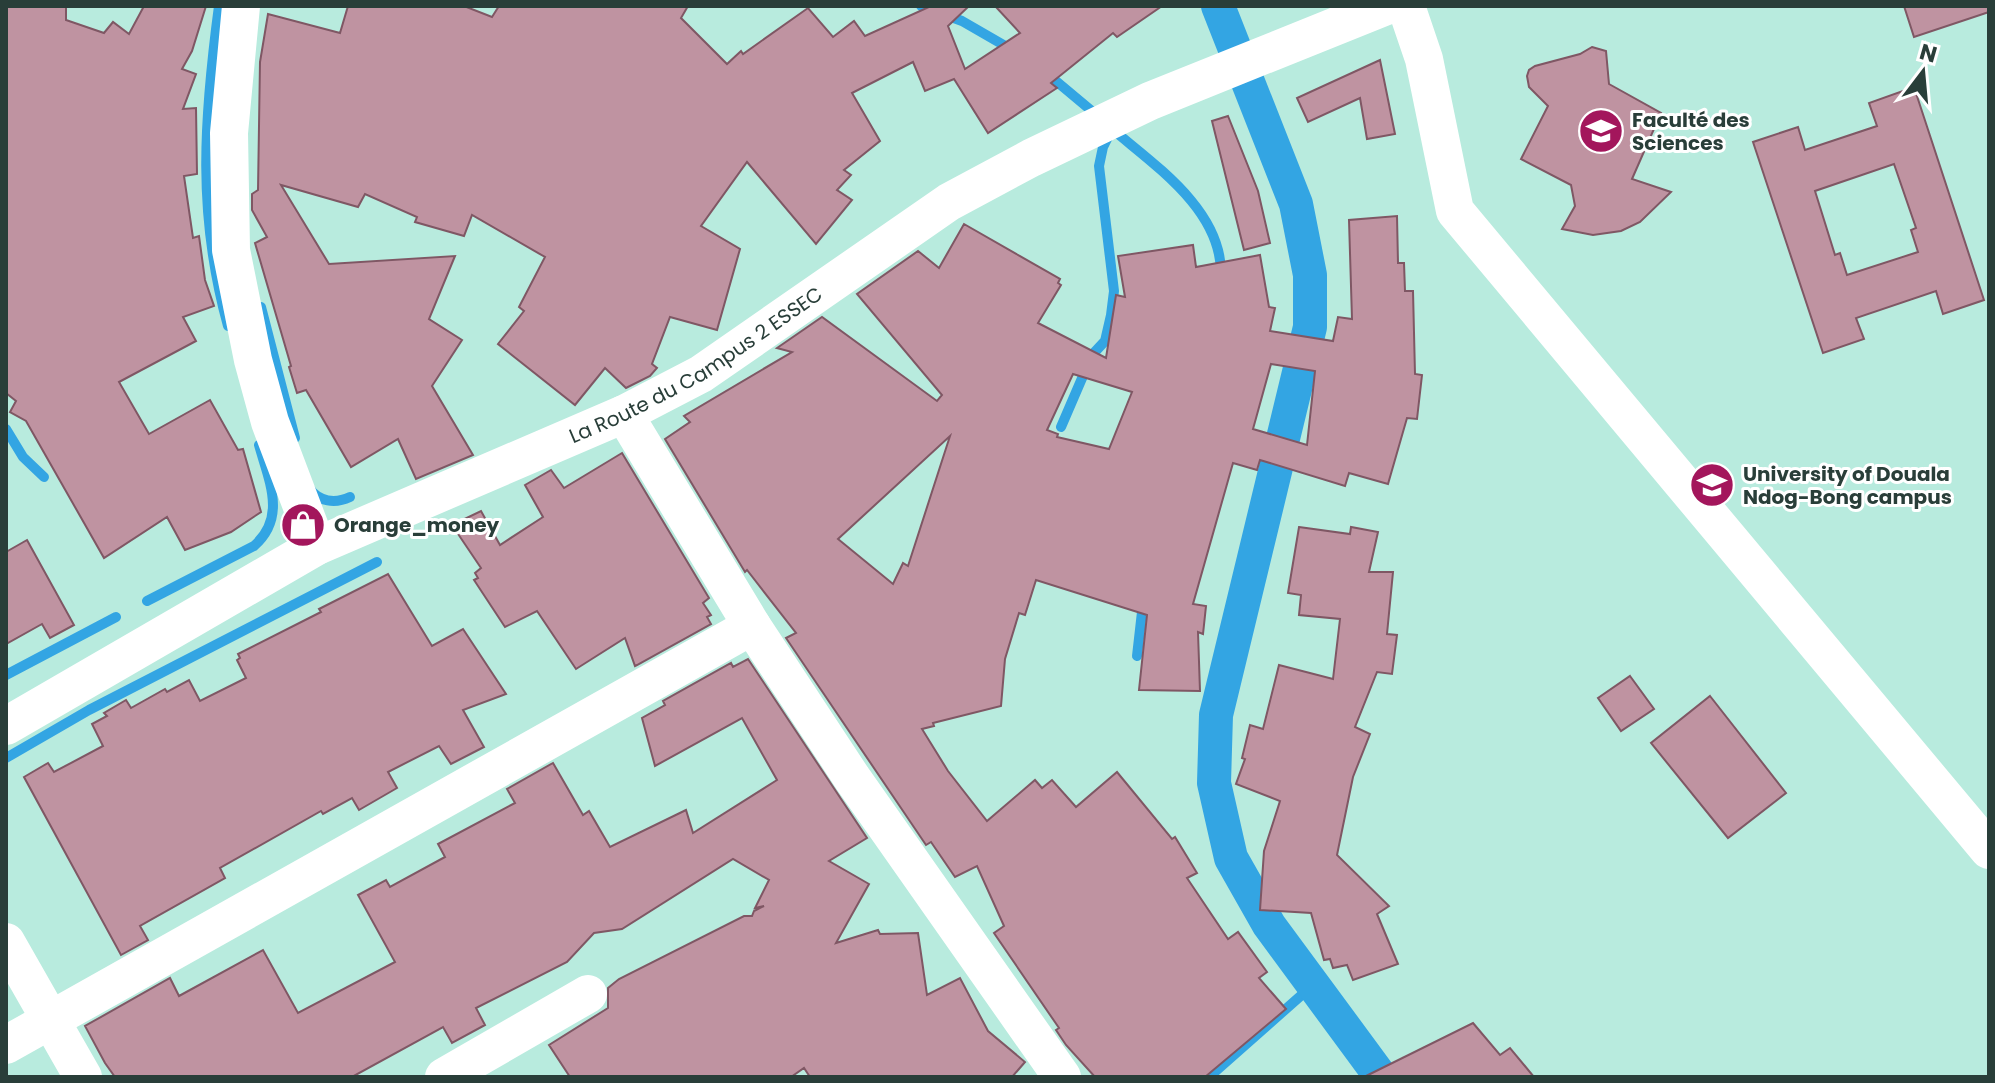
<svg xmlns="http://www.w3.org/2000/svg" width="1995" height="1083" viewBox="0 0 1995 1083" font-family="Poppins,sans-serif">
	<rect width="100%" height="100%" fill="#b8ebde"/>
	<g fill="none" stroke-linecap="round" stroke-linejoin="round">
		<g stroke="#33a5e3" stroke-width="10">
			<path d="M219,6C204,119 197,214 228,326"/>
			<polyline points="921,6 962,21 1014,51"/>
			<polyline points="1044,71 1099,117"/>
			<path d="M1111,128C1154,165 1221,209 1221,273"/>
			<polyline points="261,307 295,438"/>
			<polyline points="1061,427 1092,355 1105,341 1111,315 1114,291 1099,166 1103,147 1110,133"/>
			<polyline points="6,429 23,457 44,477"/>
			<path d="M309,488C319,502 335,504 350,497"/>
			<path d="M147,601L254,546C287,517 269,481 259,445"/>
			<polyline points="1137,656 1143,603"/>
			<polyline points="6,675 116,617"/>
			<polyline points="6,758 89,710 377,562"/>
			<polyline points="1209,1077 1313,985"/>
		</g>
		<polyline stroke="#33a5e3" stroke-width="34" points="1218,6 1296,204 1310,275 1310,327 1216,715 1214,783 1231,858 1269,925 1381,1077"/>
	</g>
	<g fill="#bf93a1" stroke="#7f5764" stroke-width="2" fill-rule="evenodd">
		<polygon points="6,6 66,6 66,20 104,33 113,22 129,34 144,6 206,6 192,51 182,69 196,74 183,109 196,108 197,174 184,176 193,238 199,236 205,280 214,306 183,317 196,341 119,382 149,434 210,400 238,450 243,449 261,512 231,532 185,550 167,517 104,558 26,421 10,412 16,401 6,393"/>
		<polygon points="348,6 464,6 492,17 499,6 688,6 681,18 727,64 741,51 743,54 808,8 833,37 854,21 865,36 931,6 969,6 948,26 965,69 1020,33 995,6 1162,6 1117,37 1113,33 1051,83 1057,88 988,133 954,79 925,91 913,62 852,93 880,141 844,170 851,175 837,190 852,200 816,244 747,162 701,226 740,249 717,330 670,317 652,364 657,368 650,376 626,388 605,368 575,405 498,344 524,311 519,307 545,257 472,215 464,236 415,222 417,217 365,194 358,207 281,185 329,264 455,256 429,319 462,340 432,386 473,455 416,479 398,439 351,467 306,390 297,393 289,367 291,366 255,243 267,237 252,210 252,194 258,190 260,62 268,14 340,33"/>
		<polygon points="1904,6 1989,6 1989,12 1914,37"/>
		<polygon points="1592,47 1606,51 1609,84 1661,113 1632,179 1671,192 1640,222 1621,231 1593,235 1562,229 1575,206 1571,185 1521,159 1548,106 1529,87 1527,76 1529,70 1535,66 1580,54"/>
		<polygon points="1380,60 1395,134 1367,139 1360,98 1308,122 1297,98"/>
		<path d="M1914,87L1984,300L1943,314L1936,291L1856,318L1864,339L1823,353L1753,142L1798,127L1805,150L1877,126L1869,103ZM1894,164L1916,228L1911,230L1918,252L1847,275L1840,253L1835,255L1815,191Z"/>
		<polygon points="1228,116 1258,191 1270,243 1244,250 1212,121"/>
		<path d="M1397,216L1398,263H1404L1405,291H1413L1415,374L1422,375L1417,419L1407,418L1388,484L1349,473L1345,486L1260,460L1257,470L1233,463L1193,604L1206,606L1203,634L1198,632L1200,691L1139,690L1147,615L1036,580L1025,615L1019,613L1005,659L1001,706L933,723L934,726L922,729L948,771L987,821L1035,780L1042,788L1052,780L1076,807L1117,772L1172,839L1175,837L1197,873L1187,878L1228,939L1238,932L1267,972L1259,978L1286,1009L1205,1077H1095L1066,1045L1056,1030L1059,1028L994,933L1004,926L977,866L955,877L931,842L926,845L786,638L796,633L747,570L745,572L665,439L690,422L684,416L792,352L777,348L822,317L937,401L942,395L857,294L918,251L939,268L964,224L1060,279L1058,283L1061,285L1038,323L1106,358L1116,295L1125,297L1118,256L1193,245L1196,267L1260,255L1269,307L1275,308L1270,331L1333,341L1338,317L1352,319L1349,220ZM1271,364L1315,371L1307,445L1253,429ZM1073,374L1132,392L1109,449L1057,437L1058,434L1047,430ZM950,436L908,566L903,563L893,584L838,539Z"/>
		<polygon points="622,453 709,598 703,603 711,615 707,617 711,624 637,665 635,666 625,638 576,669 537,611 505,627 474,580 478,578 475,573 481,568 452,525 481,511 500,545 543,517 525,485 551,470 564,488"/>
		<polygon points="1299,527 1350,534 1351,527 1378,532 1369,572 1393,572 1387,634 1397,635 1392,674 1377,672 1355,727 1370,734 1353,777 1337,855 1389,906 1377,914 1398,964 1353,980 1347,965 1333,968 1330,959 1324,960 1311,913 1260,910 1264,851 1280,801 1236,784 1245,759 1242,758 1250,725 1263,729 1279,665 1333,679 1340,619 1299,615 1301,595 1288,593"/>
		<polygon points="27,540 74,625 50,638 42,624 6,644 6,552"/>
		<polygon points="388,574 432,646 463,629 506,694 463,710 484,747 451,764 439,746 388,772 397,788 359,810 352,798 323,814 321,811 220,868 225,878 140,926 148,940 121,955 24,777 48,763 54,772 103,746 92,724 107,716 104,713 126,700 131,708 165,689 167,692 189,680 200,701 246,678 237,660 240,658 238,654 321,612 319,609"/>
		<polygon points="748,659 867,838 829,861 869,884 836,943 878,930 880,934 918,933 927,995 960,978 988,1031 1025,1062 1012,1077 810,1077 804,1068 791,1077 570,1077 549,1045 608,1008 608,988 619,979 744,916 752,916 754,911 764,906 755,908 769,880 733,859 622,929 594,933 567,962 476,1008 485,1025 452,1043 443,1027 352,1077 115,1077 105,1063 85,1026 170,978 179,996 263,950 298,1013 395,962 358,895 386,880 390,887 445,857 438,844 515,803 507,789 553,763 583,815 589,811 610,847 686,810 693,833 777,780 742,718 655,766 642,718 665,705 663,701 731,663 733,667"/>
		<polygon points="1630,676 1654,709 1621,731 1598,698"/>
		<polygon points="1710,696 1786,793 1728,838 1651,743"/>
		<polygon points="1473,1023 1500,1055 1510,1048 1534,1077 1364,1077"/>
	</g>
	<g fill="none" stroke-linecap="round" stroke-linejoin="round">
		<g stroke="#fff" stroke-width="38">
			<polyline points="241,6 229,133 231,250 253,360 270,422 317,546"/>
			<polyline points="1406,6 1424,59 1455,211 1989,850"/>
			<polyline points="624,414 752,626 852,778 1062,1077"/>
			<path id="s1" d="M6,726L317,546L624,414L701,374L949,202L1031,158L1150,101L1386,6"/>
			<polyline points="6,942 83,1077"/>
			<polyline points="6,1045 752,626"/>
			<polyline points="444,1077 588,994"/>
		</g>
	</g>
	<defs>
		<g id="school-disc" transform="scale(2.3)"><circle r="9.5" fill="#a3165c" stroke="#fff"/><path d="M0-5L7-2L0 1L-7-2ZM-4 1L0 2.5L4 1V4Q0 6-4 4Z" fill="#fff"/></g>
		<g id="university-disc" transform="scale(2.3)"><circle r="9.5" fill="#a3165c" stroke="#fff"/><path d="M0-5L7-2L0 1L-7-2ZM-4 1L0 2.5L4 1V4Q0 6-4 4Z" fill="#fff"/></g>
		<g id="shop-disc" transform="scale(2.3)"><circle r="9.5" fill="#a3165c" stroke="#fff"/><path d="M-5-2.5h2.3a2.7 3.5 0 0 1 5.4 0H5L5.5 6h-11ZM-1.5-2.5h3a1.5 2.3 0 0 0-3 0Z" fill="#fff"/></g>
	</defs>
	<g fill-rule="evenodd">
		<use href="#school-disc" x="1601" y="131"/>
		<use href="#university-disc" x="1712" y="485"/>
		<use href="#shop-disc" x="303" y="525"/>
	</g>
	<g text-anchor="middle" stroke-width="6" stroke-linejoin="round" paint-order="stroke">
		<g font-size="20" font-weight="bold" fill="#293e39" stroke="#fff" text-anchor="start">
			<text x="1632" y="127">Faculté des<tspan x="1632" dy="23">Sciences</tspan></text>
			<text x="1743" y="481">University of Douala<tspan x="1743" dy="23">Ndog-Bong campus</tspan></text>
			<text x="334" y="532">Orange_money</text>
		</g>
		<g font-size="20" fill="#293e39" stroke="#fff">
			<text dy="7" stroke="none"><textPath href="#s1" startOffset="780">La Route du Campus 2 ESSEC</textPath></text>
		</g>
	</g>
	<rect width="1995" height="1083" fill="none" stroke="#293e39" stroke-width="16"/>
	<g transform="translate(1923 72) rotate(16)" stroke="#ffffff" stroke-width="6" paint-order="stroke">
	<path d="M0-6L14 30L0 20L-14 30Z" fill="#293e39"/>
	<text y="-12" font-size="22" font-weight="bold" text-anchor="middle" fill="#293e39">N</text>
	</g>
</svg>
